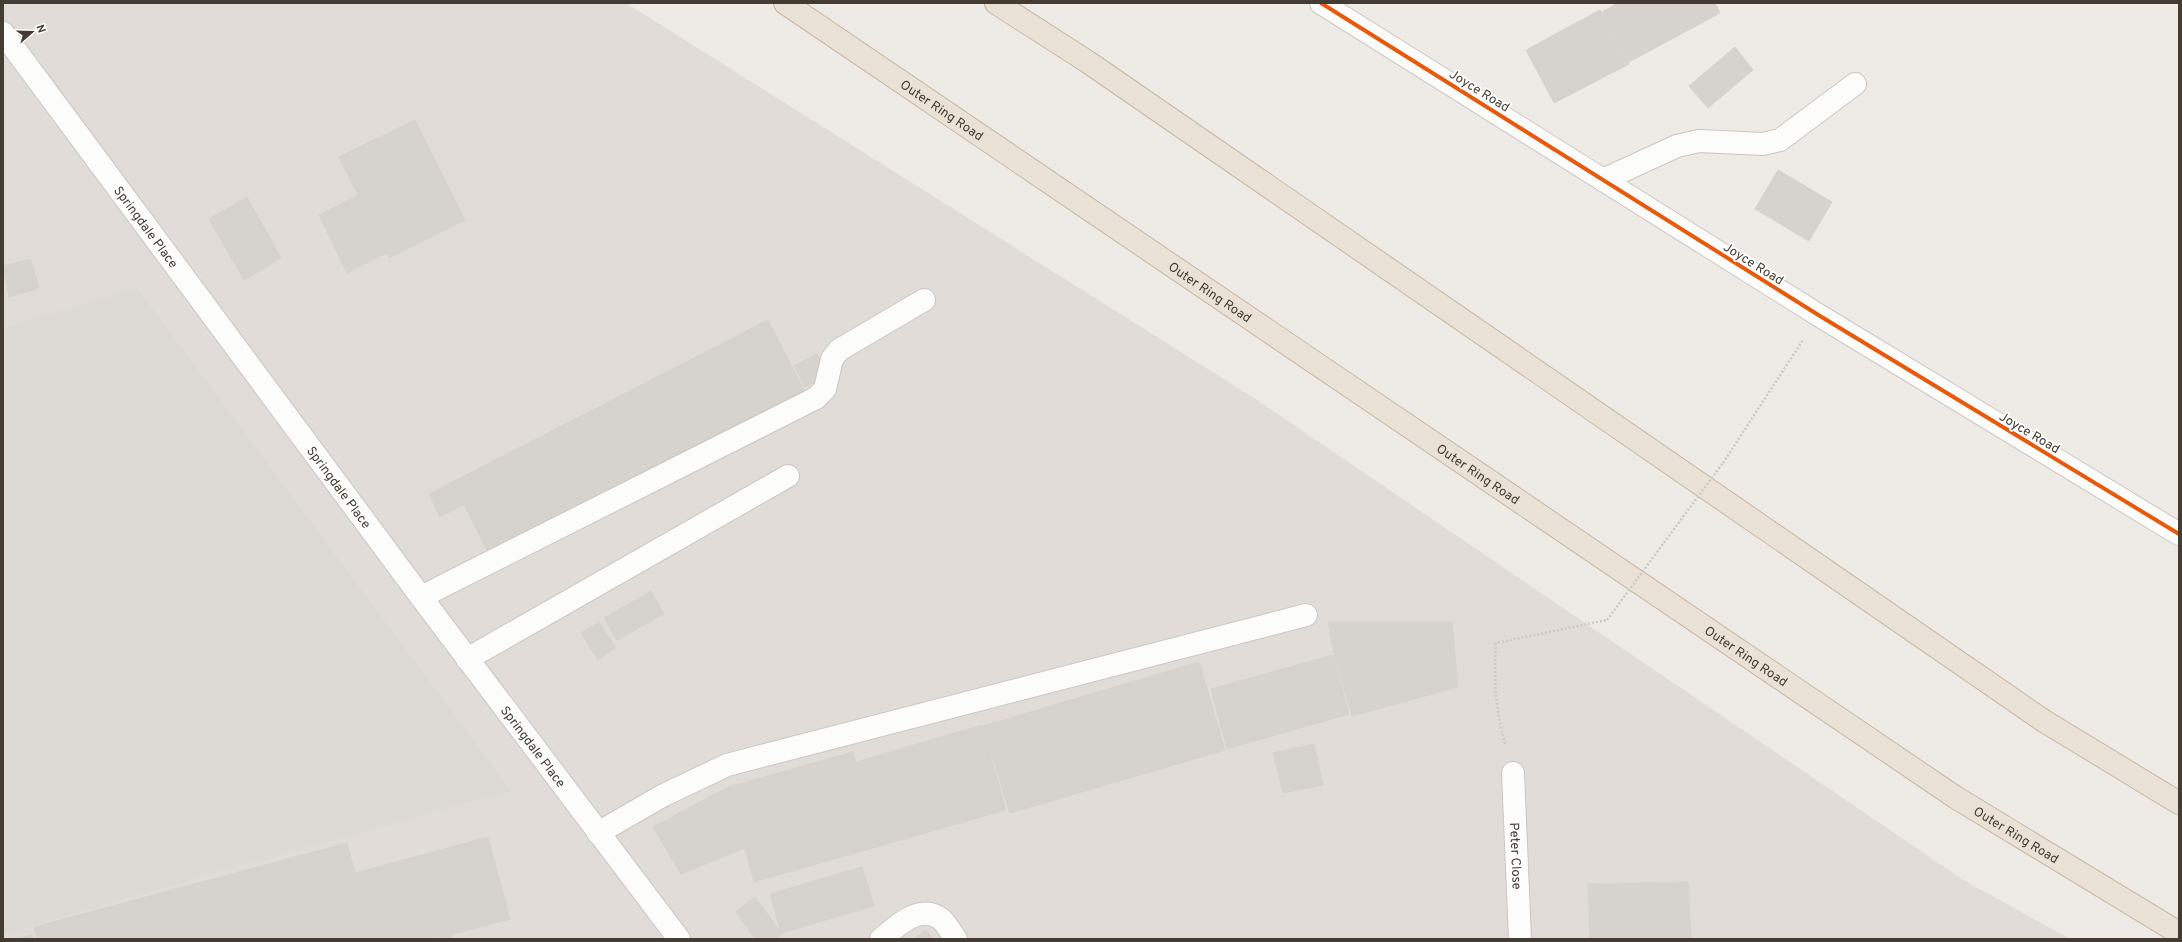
<svg xmlns="http://www.w3.org/2000/svg" width="2182" height="942" viewBox="0 0 2182 942" font-family="Overpass,sans-serif">
	<rect width="100%" height="100%" fill="#eeebe6"/>
	<polygon fill="#e1dcd7" points="3,3 626,3 1254,398 1965,881 2070,939 3,939"/>
	<polygon fill="#dddad6" points="137,288 511,791 203,876 3,935 3,328"/>
	<g fill="#d6d2cd" stroke="#d6d2cc">
		<polygon points="1618,3 1715,3 1720,13 1629,62 1602,12"/>
		<polygon points="1600,10 1629,64 1554,103 1526,50"/>
		<polygon points="1735,47 1753,70 1708,108 1689,86"/>
		<polygon points="415,120 465,220 389,258 387,253 347,273 319,215 358,195 339,157"/>
		<polygon points="1778,170 1832,202 1809,241 1755,209"/>
		<polygon points="247,197 281,258 244,280 209,219"/>
		<polygon points="30,259 39,288 9,297 3,266"/>
		<polygon points="768,320 806,394 490,556 464,505 440,517 429,494"/>
		<polygon points="817,354 828,375 805,387 794,366"/>
		<polygon points="651,591 664,614 617,640 604,618"/>
		<polygon points="599,622 616,648 598,660 581,633"/>
		<polygon points="1328,622 1452,622 1458,687 1352,716 1334,654"/>
		<polygon points="1333,655 1349,714 1227,749 1211,689"/>
		<polygon points="1199,662 1225,750 1010,813 983,726"/>
		<polygon points="982,725 1006,810 754,882 728,787 853,752 856,762"/>
		<polygon points="1314,744 1323,785 1283,793 1273,753"/>
		<polygon points="728,787 745,848 681,874 653,827"/>
		<polygon points="488,837 510,919 434,939 37,939 34,927 347,843 355,873"/>
		<polygon points="862,867 874,906 781,933 770,894"/>
		<polygon points="1688,882 1691,939 1590,939 1588,884"/>
		<polygon points="755,897 782,934 775,939 755,939 736,912"/>
		<polygon points="926,930 933,939 914,939"/>
		<polygon points="32,935 33,939 17,939"/>
		<polygon points="452,935 452,939 437,939"/>
	</g>
	<g fill="none" stroke-linecap="round" stroke-linejoin="round">
		<g stroke="#cac7c2" stroke-width="24">
			<g id="minor">
				<polyline points="1321,3 1820,316 2179,534"/>
				<path id="s1" d="M3,33L421,597L679,939"/>
				<polyline points="1603,180 1677,146 1699,141 1763,144 1780,140 1855,84"/>
				<polyline points="421,597 816,398 825,389 832,359 839,350 924,300"/>
				<polyline points="467,659 788,476"/>
				<path id="s2" d="M1513,773L1520,939"/>
				<polyline points="598,833 662,796 727,765 1306,615"/>
				<path d="M881,939C897,926 920,903 941,919C947,924 951,933 956,939"/>
			</g>
		</g>
		<g stroke="#c7b7a0" stroke-width="24">
			<g id="highway">
				<path id="s3" d="M785,3L1955,797L2179,933"/>
				<polyline points="996,3 1088,62 2044,721 2179,803"/>
			</g>
		</g>
		<g stroke="#cccac5" stroke-width="2.5" stroke-dasharray="2 2" stroke-linecap="butt">
			<polyline points="1723,463 1803,340"/>
			<path d="M1505,744C1495,708 1494,680 1496,643L1607,620"/>
		</g>
		<use href="#minor" stroke="#fcfcfb" stroke-width="22"/>
		<use href="#highway" stroke="#ebe2d7" stroke-width="22"/>
		<polyline stroke="#cccac5" stroke-width="2.5" stroke-dasharray="2 2" stroke-linecap="butt" points="1607,620 1722,464"/>
		<g stroke="#fff" stroke-width="6">
			<polyline id="cycleway" points="1321,3 1820,316 2179,534"/>
		</g>
		<use href="#cycleway" stroke="#e8590c" stroke-width="4"/>
	</g>
	<g text-anchor="middle" stroke-width="3.5" stroke-linejoin="round" paint-order="stroke">
		<g font-size="13" fill="#433c33" stroke="#fff">
			<text transform="translate(1480 90) rotate(32)" y="5">Joyce Road</text>
			<text dy="5" stroke="none"><textPath href="#s3" startOffset="190">Outer Ring Road</textPath></text>
			<text dy="5" stroke="none"><textPath href="#s1" startOffset="241">Springdale Place</textPath></text>
			<text transform="translate(1754 263) rotate(32)" y="5">Joyce Road</text>
			<text dy="5" stroke="none"><textPath href="#s3" startOffset="514">Outer Ring Road</textPath></text>
			<text transform="translate(2030 432) rotate(31)" y="5">Joyce Road</text>
			<text dy="5" stroke="none"><textPath href="#s3" startOffset="838">Outer Ring Road</textPath></text>
			<text dy="5" stroke="none"><textPath href="#s1" startOffset="565">Springdale Place</textPath></text>
			<text dy="5" stroke="none"><textPath href="#s3" startOffset="1162">Outer Ring Road</textPath></text>
			<text dy="5" stroke="none"><textPath href="#s1" startOffset="889">Springdale Place</textPath></text>
			<text dy="5" stroke="none"><textPath href="#s3" startOffset="1486">Outer Ring Road</textPath></text>
			<text dy="5" stroke="none"><textPath href="#s2" startOffset="83">Peter Close</textPath></text>
		</g>
	</g>
	<rect width="2182" height="942" fill="none" stroke="#433c33" stroke-width="8"/>
	<g transform="translate(32 32) rotate(70)" stroke="#ffffff" stroke-width="3" paint-order="stroke">
	<path d="M0-3L7 15L0 10L-7 15Z" fill="#433c33"/>
	<text y="-6" font-size="11" font-weight="bold" text-anchor="middle" fill="#433c33">N</text>
	</g>
</svg>
